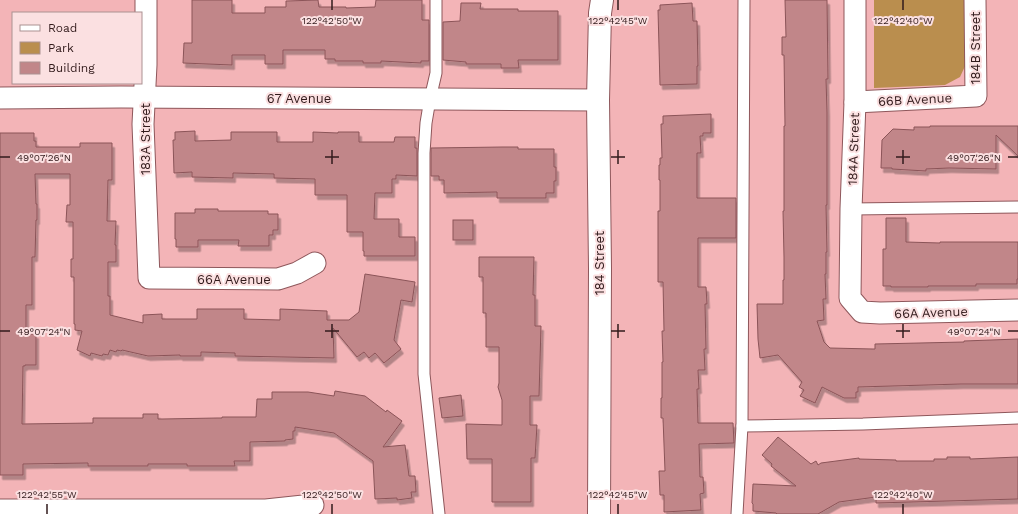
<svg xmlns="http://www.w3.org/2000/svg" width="1018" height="514" viewBox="0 0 1018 514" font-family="'Work Sans',sans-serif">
	<defs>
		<filter id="shadow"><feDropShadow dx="2.5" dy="4.5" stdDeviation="0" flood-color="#0004"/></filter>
	</defs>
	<rect width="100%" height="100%" fill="#f3b4b7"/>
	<polygon fill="#ba8e4e" points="874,0 964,0 966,64 960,77 945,85 874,88"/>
	<g fill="#c18689" stroke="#8b5458" filter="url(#shadow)">
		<polygon points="192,0 232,0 232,13 265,13 265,7 286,7 286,1 318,0 319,7 346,7 346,8 375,7 376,0 422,0 422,20 429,20 429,61 421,61 421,63 381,61 381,63 363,63 363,61 335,61 335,59 325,59 325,50 283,50 283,64 265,64 265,55 232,55 232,65 183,63 184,43 192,43"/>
		<polygon points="785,0 827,0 828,79 826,79 827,112 827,205 826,205 827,252 826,252 826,274 825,274 826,299 823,299 824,320 817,321 824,342 830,348 873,349 875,349 875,344 964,342 964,341 1018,339 1018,384 961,384 858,387 858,392 856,392 856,398 844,398 822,387 815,403 800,396 804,390 799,387 802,382 778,355 760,358 758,339 757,304 783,304 783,280 784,280 784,257 783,211 784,211 784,126 785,126 784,55 782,55 782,37 786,37"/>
		<polygon points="461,3 481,3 480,9 518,9 518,11 558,11 558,60 518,60 519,68 501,68 501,64 466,64 466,62 443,60 443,22 460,21"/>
		<polygon points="692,3 693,21 697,21 698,66 697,66 697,84 660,85 658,10 660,10 660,5"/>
		<polygon points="711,114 711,133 703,133 703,136 700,136 701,153 697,153 697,198 736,198 736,238 698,238 698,287 706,287 707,304 705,304 706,349 704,349 705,370 698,370 699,389 697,389 698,423 733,423 734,443 699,444 700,477 703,477 704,493 700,494 701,510 664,512 664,495 660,495 659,471 665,471 663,418 661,418 661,398 662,398 662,362 663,362 662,331 664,331 663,282 658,282 658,211 660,211 660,180 659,180 659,165 660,165 660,158 662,158 661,124 663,124 663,116"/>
		<polygon points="930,126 1018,126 1018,156 996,135 996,169 949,168 926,169 926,171 892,169 892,168 881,168 882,140 893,129 914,130 914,127 930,127"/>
		<polygon points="195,131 195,141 231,140 231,132 277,132 277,142 313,142 313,132 338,133 338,132 359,132 359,142 394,142 395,137 415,137 415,148 417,148 417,176 396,175 396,179 392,179 392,193 375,193 374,219 399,219 399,237 415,237 415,256 364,256 364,251 363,251 363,232 347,232 347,195 315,195 315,179 274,178 274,174 233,173 233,178 192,177 192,172 174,173 173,140 175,140 175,132"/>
		<polygon points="0,133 34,133 34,141 36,141 36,147 80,147 80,143 112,143 112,180 108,180 107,221 116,221 115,245 116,245 116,262 108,262 108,296 110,296 110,315 143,323 143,315 162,314 162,319 197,319 197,309 244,309 244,319 280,320 280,309 327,311 327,320 349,320 359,312 365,274 415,282 412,302 401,300 394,340 401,349 384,363 375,353 369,358 364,352 357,357 333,328 334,358 235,356 235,353 201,352 201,356 180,356 180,355 148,356 122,350 121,351 117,350 116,352 110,350 108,355 103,354 102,356 91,353 90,356 77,350 82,331 75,330 75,324 74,324 74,277 71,277 71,259 73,259 73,222 66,222 67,205 70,205 70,174 35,174 36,204 37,204 37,220 36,220 35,257 32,257 32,305 26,305 26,334 36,334 36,365 25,365 25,366 23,366 22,424 93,423 93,418 143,418 143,414 158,414 158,419 162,419 217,418 222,418 222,417 256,417 257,399 272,399 272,392 308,392 334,396 335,391 365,396 386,412 387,410 402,421 383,447 405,445 409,476 415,476 416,492 411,492 412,498 397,500 397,498 375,499 373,461 334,433 295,427 295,431 293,431 293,439 285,440 285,441 250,442 250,461 234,461 235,466 187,466 187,464 148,464 148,466 88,466 88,463 23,464 23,475 0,475"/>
		<polygon points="502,147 518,147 518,149 554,149 554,167 556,167 556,181 554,181 554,193 546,193 546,198 497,198 497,192 444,193 444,180 439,180 439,176 431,176 431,148"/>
		<polygon points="195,209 218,209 218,211 268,211 268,214 278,214 278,230 273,230 273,235 269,235 269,246 238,246 239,240 198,240 198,247 176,247 176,239 175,239 175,213 195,213"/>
		<polygon points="886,218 906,218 906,242 940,243 940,242 1018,242 1018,279 1017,279 1017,284 976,284 976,286 928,286 928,287 891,287 891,286 883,286 883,249 886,249"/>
		<rect x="453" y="220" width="20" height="20"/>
		<polygon points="479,257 534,257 533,295 535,295 535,326 541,326 539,396 530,396 530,425 537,425 535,458 531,458 531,502 492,502 492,459 467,459 466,424 502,425 502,400 498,387 499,383 499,347 486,347 486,313 483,313 483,277 479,277"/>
		<polygon points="461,395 463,416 442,418 439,398"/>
		<polygon points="778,437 811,464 816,461 818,465 821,463 859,458 859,459 896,460 896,461 934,461 934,459 947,459 947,457 970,457 970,459 1018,457 1018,499 876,503 876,497 839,502 818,514 777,514 776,513 753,511 753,504 752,503 753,484 796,486 771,466 772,464 762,455"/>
	</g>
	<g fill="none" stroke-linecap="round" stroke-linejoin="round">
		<g stroke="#8e575b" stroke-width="13">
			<g id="lane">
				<polyline points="436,0 436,73 430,99 426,123 424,153 424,374 439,514"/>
				<polyline points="851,209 1018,207"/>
				<polyline points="742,426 863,424 1018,418"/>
				<polyline points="737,514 742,426 744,0"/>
			</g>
		</g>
		<g stroke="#8e575b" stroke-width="23">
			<g id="street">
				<polyline points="146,0 146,65 143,124 149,278 278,279 297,273 315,263"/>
				<polyline points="855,0 855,102 851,209 850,298 862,312 880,313 1018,310"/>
				<polyline points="0,98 121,97 598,100"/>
				<polyline points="855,102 976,96 975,0"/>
				<polyline points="0,510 266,510 313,505"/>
			</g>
		</g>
		<g stroke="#8e575b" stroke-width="24">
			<polyline id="secondary" points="599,514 600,268 598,100 600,13 602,0"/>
		</g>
		<use href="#lane" stroke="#fff" stroke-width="11"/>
		<use href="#street" stroke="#fff" stroke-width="21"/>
		<use href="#secondary" stroke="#fff" stroke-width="22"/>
	</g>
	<path fill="none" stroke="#321b1c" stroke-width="1.5" d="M332,0V10M618,0V10M903,0V10M332,150V164M618,150V164M903,150V164M0,157H10M325,157H339M611,157H625M896,157H910M1008,157H1018M332,324V338M618,324V338M903,324V338M0,331H10M325,331H339M611,331H625M896,331H910M1008,331H1018M47,504V514M332,504V514M618,504V514M903,504V514"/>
	<g text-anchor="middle" stroke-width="4" stroke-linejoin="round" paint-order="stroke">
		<g font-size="13" fill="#321b1c" stroke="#fbe0e1">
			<text transform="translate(975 48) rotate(-90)" y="5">184B Street</text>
			<text x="299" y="103">67 Avenue</text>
			<text transform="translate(915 99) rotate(-3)" y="5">66B Avenue</text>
			<text transform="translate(145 139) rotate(-90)" y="5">183A Street</text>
			<text transform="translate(853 149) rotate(-88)" y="5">184A Street</text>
			<text transform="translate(599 263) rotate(-90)" y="5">184 Street</text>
			<text x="234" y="284">66A Avenue</text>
			<text transform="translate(931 312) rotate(-2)" y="5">66A Avenue</text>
		</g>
	</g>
	<g font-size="10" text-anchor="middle" fill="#321b1c" stroke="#fbe0e1" stroke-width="4" stroke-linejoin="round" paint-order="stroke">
		<text x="332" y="24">122°42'50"W</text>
		<text x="618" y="24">122°42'45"W</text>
		<text x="903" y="24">122°42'40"W</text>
		<text x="44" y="161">49°07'26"N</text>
		<text x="974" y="161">49°07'26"N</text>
		<text x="44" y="335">49°07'24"N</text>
		<text x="974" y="335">49°07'24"N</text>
		<text x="47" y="498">122°42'55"W</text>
		<text x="332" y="498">122°42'50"W</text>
		<text x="618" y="498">122°42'45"W</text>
		<text x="903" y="498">122°42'40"W</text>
	</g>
	<rect x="12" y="12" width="130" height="72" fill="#fbe0e1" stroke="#ab9192"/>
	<rect x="20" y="25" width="20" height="6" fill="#ffffff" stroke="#ab9192"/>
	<text x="48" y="32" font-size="12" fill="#321b1c">Road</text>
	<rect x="20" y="42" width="20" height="12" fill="#ba8e4e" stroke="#ab9192"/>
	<text x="48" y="52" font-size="12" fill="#321b1c">Park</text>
	<rect x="20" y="62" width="20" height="12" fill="#c18689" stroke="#ab9192"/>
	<text x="48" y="72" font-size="12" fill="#321b1c">Building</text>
</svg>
